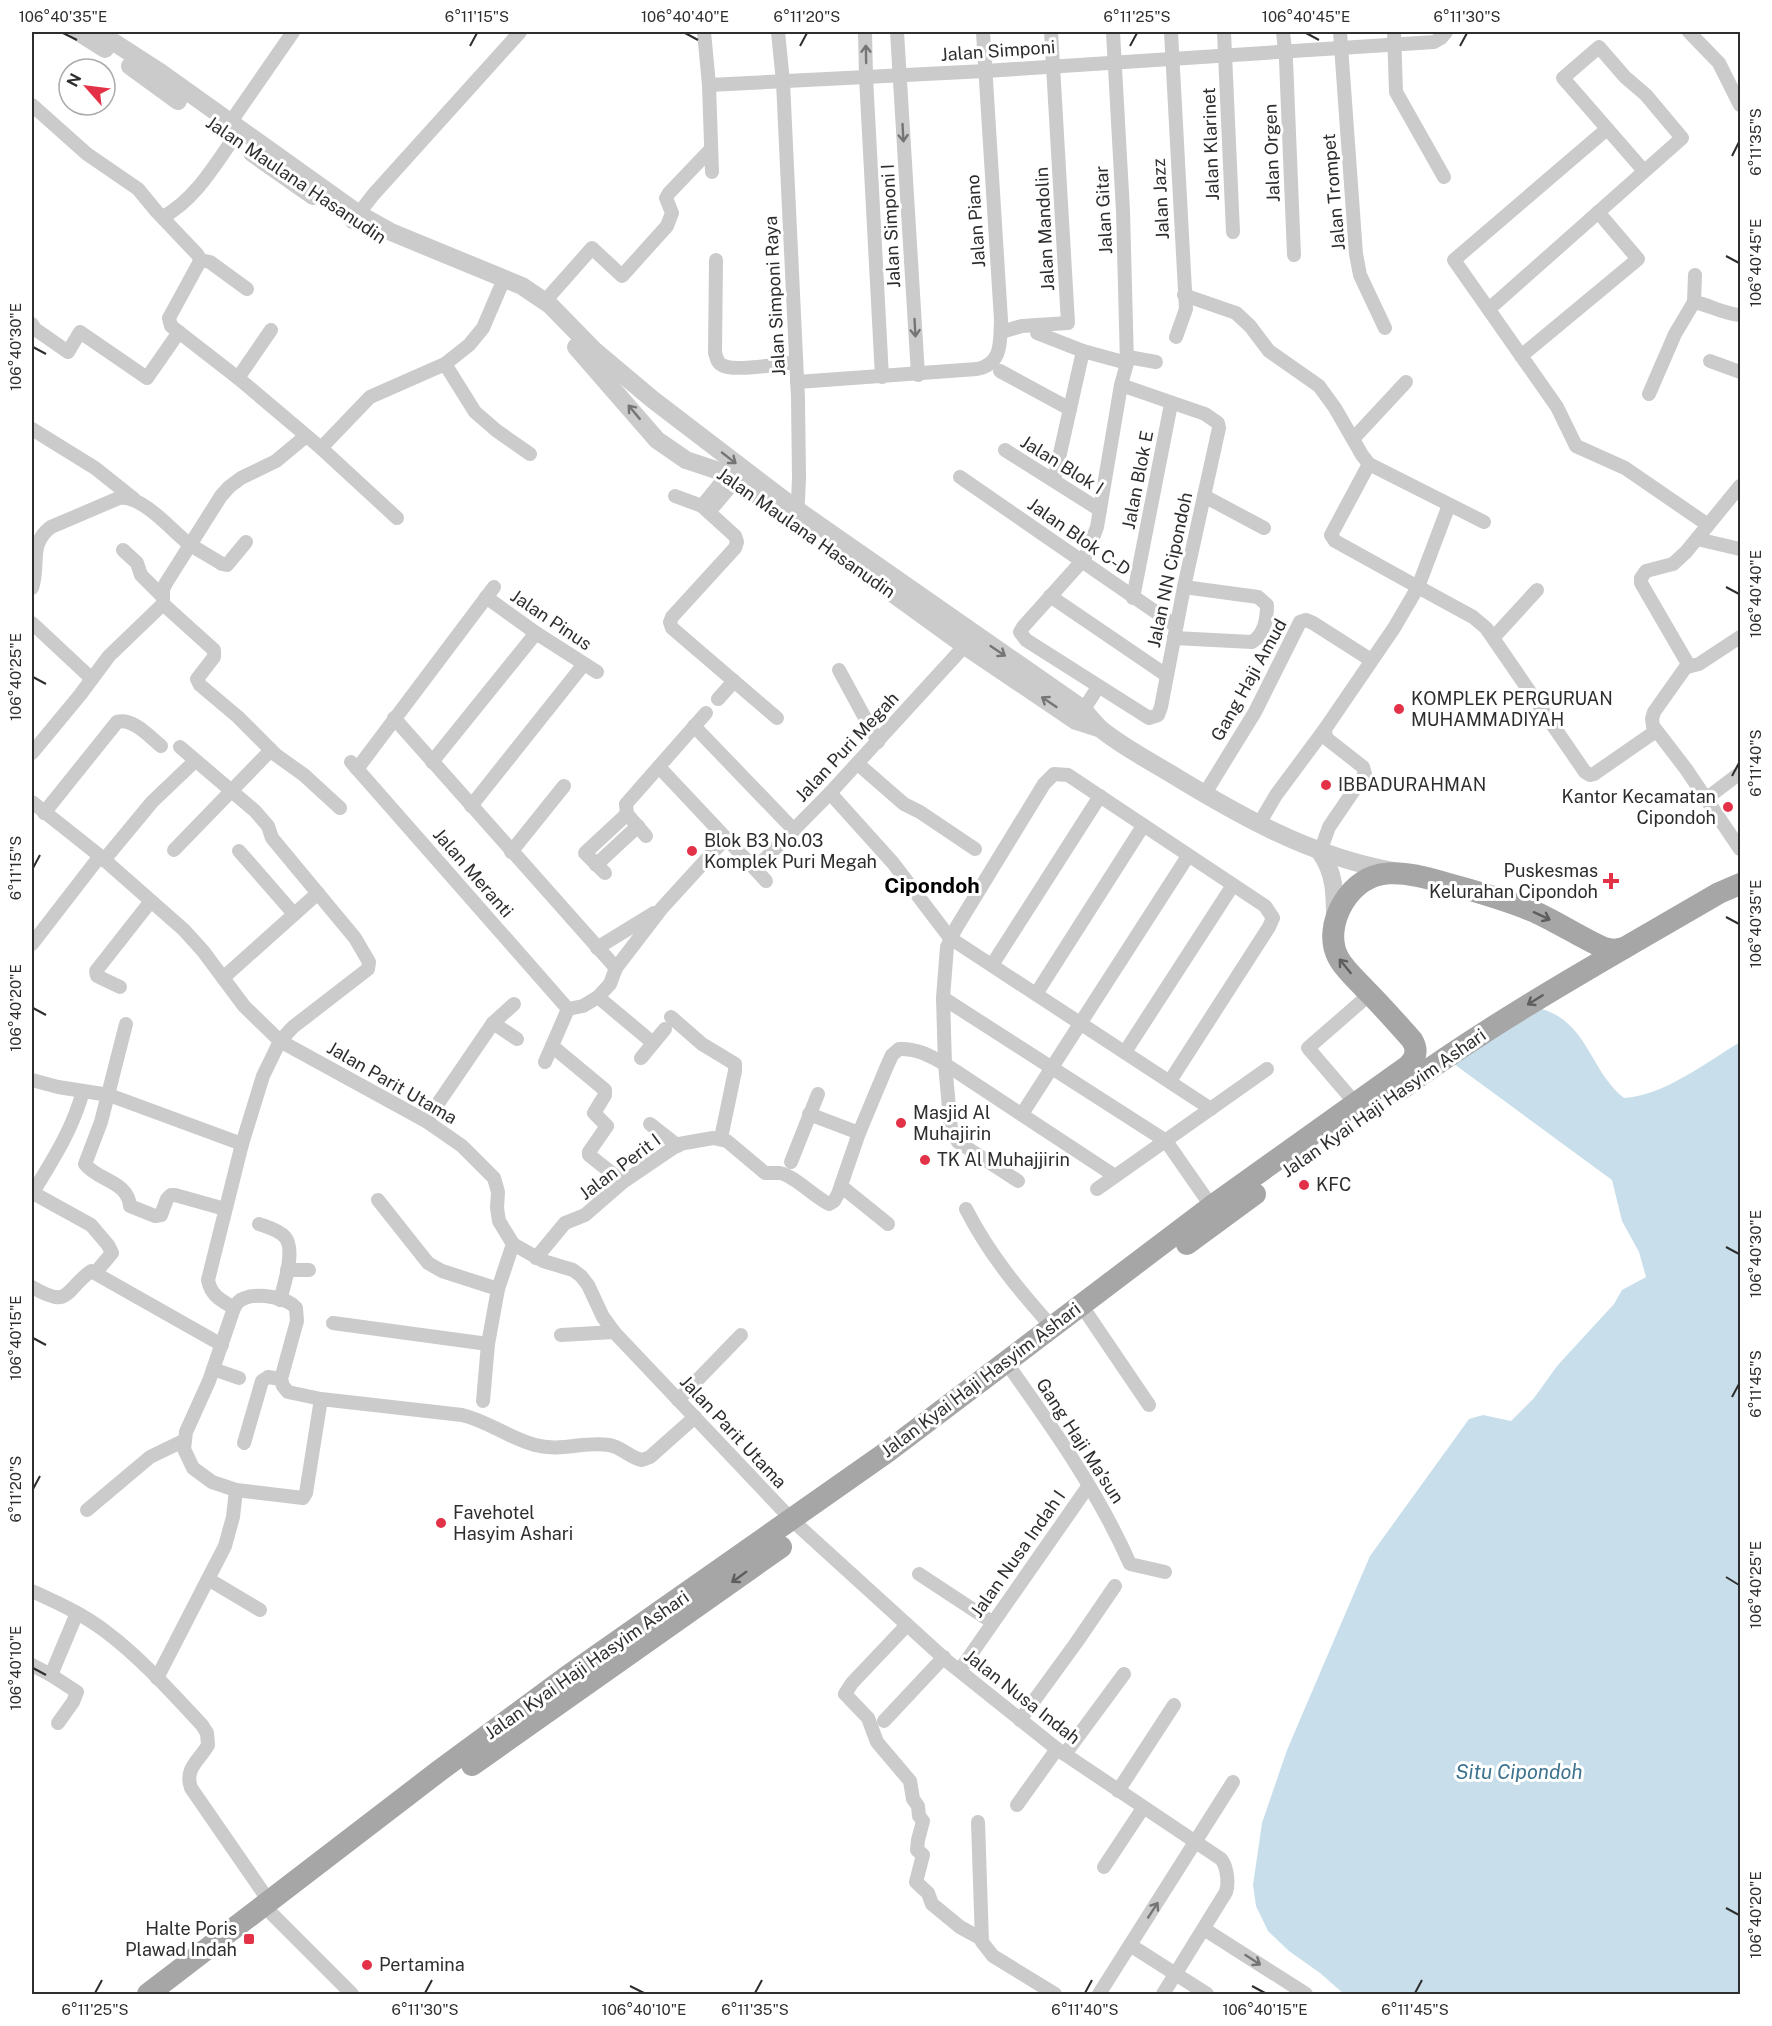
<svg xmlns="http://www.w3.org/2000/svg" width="1772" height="2026" viewBox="0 0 1772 2026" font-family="'Public Sans',sans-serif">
	<rect width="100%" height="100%" fill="#fff"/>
	<path fill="#c8dfeb" d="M1542,1009C1588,1023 1590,1071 1624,1098C1663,1096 1707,1062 1740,1042V1994H1344L1320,1973L1289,1951L1268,1931L1256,1906L1253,1885L1262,1823L1287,1750L1370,1556L1469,1419L1483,1415L1511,1421L1534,1398L1557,1366L1614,1304L1622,1290L1646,1277L1639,1252L1622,1221L1612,1180L1454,1064Z"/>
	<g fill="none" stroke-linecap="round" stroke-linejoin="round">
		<g stroke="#cbcbcb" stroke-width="14">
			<polyline points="704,32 709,85 712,172"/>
			<polyline points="778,32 783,82 798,399 799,478 798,501 796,509"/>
			<polyline points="865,32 866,77 882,377"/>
			<polyline points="897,32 918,375"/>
			<polyline points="1113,32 1123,211 1127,363 1121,385 1097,527 1088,551 1083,560 1023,627 1020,632 1026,640 1149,718 1158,715 1161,707 1184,587 1219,428 1218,423 1205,414 1121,385"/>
			<polyline points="1171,32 1186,309 1176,337"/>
			<polyline points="1224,32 1233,232"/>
			<polyline points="1283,32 1286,60 1294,255"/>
			<polyline points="1340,32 1356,254 1360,275 1385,328"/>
			<polyline points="1394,32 1396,92 1444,177"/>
			<polyline points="1689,32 1719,63 1740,105"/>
			<polyline points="709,85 985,71 1434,42 1441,38 1446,32"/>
			<polyline points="32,105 87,154 138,189 157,212 197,254 200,259 199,263 169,318 171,326 238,378 321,448 397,518"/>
			<polyline points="230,123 293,32"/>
			<polyline points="1607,129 1454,260 1557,407 1576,446 1625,468 1708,525"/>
			<path d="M163,217C194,200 213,168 233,139"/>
			<polyline points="352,222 373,195 520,32"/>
			<polyline points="200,260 210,262 247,289"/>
			<path d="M716,260L715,353C717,358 717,363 722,365C733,372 781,364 795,362"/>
			<polyline points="1184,295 1236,313 1250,326 1269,351 1319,386 1335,408 1362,455 1369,464 1484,522"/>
			<polyline points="545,301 592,248 622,276 667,226 672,213 666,198 669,193 711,149"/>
			<polyline points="1694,302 1695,275"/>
			<polyline points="1489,309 1682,138 1646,95 1625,77 1599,47 1563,78 1644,171"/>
			<polyline points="32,324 35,329 68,352 80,332 147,378 179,332"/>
			<polyline points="1001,332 1022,326 1068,323 1051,32"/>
			<polyline points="1037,333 1083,351 1127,363"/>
			<polyline points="1521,356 1638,259 1598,212"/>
			<polyline points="1128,357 1156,362"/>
			<polyline points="1710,361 1740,372"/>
			<polyline points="445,364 475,412 497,431 530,454"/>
			<polyline points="1000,371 1070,409"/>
			<polyline points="238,378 271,330"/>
			<path d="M797,382L977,369C1003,364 1000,341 1001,320L983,32"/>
			<path d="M1649,394L1675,334L1694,302C1710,305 1723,314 1740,315"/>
			<polyline points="32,429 95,468 134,499"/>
			<polyline points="306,436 276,461 241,478 229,487 221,496 166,583 163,589 163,604 214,650 214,657 197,679 200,685 238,717 276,755 304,775 340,808"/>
			<polyline points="1353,439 1406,382"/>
			<polyline points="321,448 370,397 445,364 469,345 483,328 504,279"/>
			<polyline points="1005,450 1100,510"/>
			<polyline points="960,477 1176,626"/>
			<polyline points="1054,480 1083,351"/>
			<polyline points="1740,486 1686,552 1673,564 1646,571 1641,578 1641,583 1688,664 1654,712 1652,719 1653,726 1686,769 1740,849"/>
			<polyline points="675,496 702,506 735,536 737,542 735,548 672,617 670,622 672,628 777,718"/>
			<polyline points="1204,496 1264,528"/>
			<polyline points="1449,505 1418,587 1473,617 1486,628 1585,772 1590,775 1594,774 1656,731"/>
			<polyline points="702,506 728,474"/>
			<polyline points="709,512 736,480"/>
			<polyline points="1697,539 1740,549"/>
			<polyline points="123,550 137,563 141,575 162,596"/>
			<path d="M32,588C40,565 28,544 51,527L119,498C143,495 171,530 189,544C200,551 211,557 222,564L227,565L246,542"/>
			<polyline points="1050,596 1166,675"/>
			<polyline points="486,597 536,633 597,672"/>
			<polyline points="1133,598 1171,404"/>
			<polyline points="32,623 92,679"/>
			<polyline points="1494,637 1537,590"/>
			<path d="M1174,638L1252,642C1264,635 1267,618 1267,605L1258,597L1184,587"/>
			<polyline points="1687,667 1699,664 1740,637"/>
			<polyline points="839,670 878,742"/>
			<polyline points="718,699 734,681"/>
			<polyline points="1079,717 1098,687"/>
			<polyline points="394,718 616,968"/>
			<polyline points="694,726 794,830"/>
			<path d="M180,747L255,811L268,826L272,838L355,938L369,962L368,969L293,1027L280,1041L263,1076L242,1144L208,1280C211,1296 221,1300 234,1308"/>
			<polyline points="32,753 80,695 109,656 163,604"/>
			<polyline points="351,762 568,1009"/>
			<polyline points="432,762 536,633"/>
			<polyline points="858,764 904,804 920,812 975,849"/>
			<polyline points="659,767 755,869"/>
			<polyline points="357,769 494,587"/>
			<polyline points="830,793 893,863 950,938 1211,1109"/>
			<polyline points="1204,795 1255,712 1300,622 1306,620 1313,623 1371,660"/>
			<polyline points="1707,798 1740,773"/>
			<path d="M32,802L100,856L184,930L203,951L244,1006L280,1041L426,1121L462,1146L494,1178L498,1192L497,1208L499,1221L513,1244L543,1261L573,1270L581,1276L588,1285L603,1317L614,1332L792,1520L947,1661L1057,1749L1221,1859C1227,1866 1229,1883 1226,1892L1163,1994"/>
			<polyline points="471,806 584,664"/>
			<path d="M44,813L117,722C132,717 150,737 161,746"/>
			<polyline points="1259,824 1276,795 1325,729"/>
			<polyline points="646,836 627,814 626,804 706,713"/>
			<polyline points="174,850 271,750"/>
			<polyline points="239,851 294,914"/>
			<polyline points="511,852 564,786"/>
			<polyline points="1320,852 1329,827 1365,774 1363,767 1326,738 1325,729 1394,628 1418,587 1335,541 1331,535 1369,464"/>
			<polyline points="104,860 152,802 195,761"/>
			<polyline points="596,865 638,826"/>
			<polyline points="605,873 585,853 627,814"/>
			<polyline points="766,881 755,869 830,793 970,640"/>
			<polyline points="32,944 100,856"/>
			<polyline points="597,948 654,913"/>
			<polyline points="992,965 1100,796"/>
			<polyline points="223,978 318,893"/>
			<polyline points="120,987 97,976 96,971 151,901"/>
			<polyline points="1036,994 1143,826"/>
			<polyline points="598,997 653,1043"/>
			<polyline points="943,998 1166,1141 1214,1210"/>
			<polyline points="568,1009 583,1006 598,997 610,984 616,968 662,908 725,839"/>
			<polyline points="671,1017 702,1044 735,1064 735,1071 721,1138"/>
			<polyline points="493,1023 517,1039"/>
			<path d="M126,1024L101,1122L85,1164C98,1181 128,1181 130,1206L155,1216L161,1215L167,1199L171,1195H175L225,1209"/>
			<polyline points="552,1046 605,1090 605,1095 594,1113 607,1126 589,1152 589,1155 623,1182"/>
			<polyline points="1125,1052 1233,885"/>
			<polyline points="641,1058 665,1029"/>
			<polyline points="545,1062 568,1009"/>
			<polyline points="32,1080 58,1087 109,1095 242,1144"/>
			<polyline points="1356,1104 1308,1048 1370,994"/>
			<polyline points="809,1114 859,1133"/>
			<polyline points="1022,1114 1188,856"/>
			<polyline points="426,1121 493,1023 514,1004"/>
			<polyline points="650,1124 678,1146"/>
			<polyline points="791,1162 818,1094"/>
			<polyline points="1018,1181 958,1142 951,1129 945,1064 943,998 947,947 956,928 1044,784 1054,774 1068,775 1265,906 1273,918 1269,927 1170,1081"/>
			<polyline points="841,1186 888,1224"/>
			<polyline points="1097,1189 1267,1069"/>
			<polyline points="33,1193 91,1225 108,1245 112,1253 96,1272"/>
			<path d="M32,1194C52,1161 73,1129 83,1091"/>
			<polyline points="378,1200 428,1263 442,1271 498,1289"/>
			<path d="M966,1209C989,1254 1018,1289 1051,1326"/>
			<path d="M259,1224C267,1227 279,1230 285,1237C296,1250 284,1285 280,1300"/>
			<path d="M536,1258L565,1223L585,1215L623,1182L679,1144L713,1138L727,1141L765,1173C770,1173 775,1173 780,1173C795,1176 814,1197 829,1204L834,1201L838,1194L859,1133L887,1066L892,1055L899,1049C917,1048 930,1056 945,1064L1115,1176"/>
			<polyline points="287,1270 309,1270"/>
			<path d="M32,1287C70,1309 63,1292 91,1271L222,1345"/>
			<polyline points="1088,1315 1149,1405"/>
			<polyline points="333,1323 488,1344"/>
			<polyline points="561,1335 614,1332"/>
			<polyline points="213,1369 239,1378"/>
			<path d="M1013,1372C1057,1434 1099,1494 1130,1564L1165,1572"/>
			<path d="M321,1399L306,1493L303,1498L236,1490L212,1482L193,1468L184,1449L186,1432L209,1381L234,1308C237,1303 239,1300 245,1298C258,1293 287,1297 296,1308L297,1321L281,1379L283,1386L288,1392L321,1399L462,1415C488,1421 509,1438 535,1445C561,1452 584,1441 609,1445C622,1447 630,1458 642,1460L650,1457L695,1417"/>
			<polyline points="678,1400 741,1335"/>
			<polyline points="483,1401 488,1344 498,1289 513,1244"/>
			<polyline points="244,1443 262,1381 268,1377 281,1379"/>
			<polyline points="87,1510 150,1457 183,1441"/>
			<polyline points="919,1574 992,1622"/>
			<polyline points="208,1579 260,1610"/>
			<path d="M32,1591C56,1602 83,1614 105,1631C141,1658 171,1692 202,1725L207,1733L208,1745C200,1760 184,1768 191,1788L269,1901"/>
			<polyline points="907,1625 852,1683 845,1694 868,1718 877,1742 910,1781 913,1799 918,1806 919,1816 923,1821 918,1840 917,1850 923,1855 916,1882 928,1893 932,1904 960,1927 980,1938"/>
			<polyline points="32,1665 51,1675 77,1692 73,1702 58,1723"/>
			<polyline points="960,1670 1087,1488"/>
			<polyline points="51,1675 77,1613"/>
			<polyline points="157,1678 225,1546 233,1517 236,1490"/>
			<polyline points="1020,1720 1076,1643 1115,1586"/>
			<polyline points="884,1721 944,1657"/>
			<polyline points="1065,1754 1124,1674"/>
			<polyline points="1118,1791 1174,1705"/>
			<polyline points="1017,1805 1057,1749"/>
			<polyline points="978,1822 982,1942 993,1956 1055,1994"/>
			<polyline points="1104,1867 1143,1808"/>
			<polyline points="272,1914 352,1994"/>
			<polyline points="1204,1929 1306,1994"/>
			<polyline points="1130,1945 1207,1994"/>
			<polyline points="1099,1994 1233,1782"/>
		</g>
		<g stroke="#cbcbcb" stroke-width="18">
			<polyline points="78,32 105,49"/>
			<path d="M98,32L160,72L359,214L391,232L522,286L550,305L595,351L652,399L796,509L1083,709C1089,716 1095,724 1102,730C1122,746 1146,759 1168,772C1238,815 1312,857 1394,871"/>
			<polyline points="130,66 178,101"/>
			<polyline points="252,153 313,196"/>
			<polyline points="576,347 657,440 686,460 728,474 772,506"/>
			<polyline points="867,575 965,646 1076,721 1098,728"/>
			<path d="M1320,852C1335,873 1335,894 1335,919"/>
		</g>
		<g stroke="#a6a6a6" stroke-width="22">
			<path d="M1401,1089C1502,1016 1611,956 1719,893L1740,884"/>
			<polyline points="1187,1244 1255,1194"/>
			<polyline points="472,1765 781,1547"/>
			<path d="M148,1994L439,1771L565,1678L887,1452L1212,1206L1408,1066C1416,1058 1418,1050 1412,1040C1397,1023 1382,1006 1366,990C1357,980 1346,971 1339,959C1329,942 1333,920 1343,903C1369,860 1409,873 1449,884C1478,892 1507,900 1535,912C1559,923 1580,937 1604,948L1614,950L1624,948"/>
		</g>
	</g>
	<defs><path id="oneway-shaft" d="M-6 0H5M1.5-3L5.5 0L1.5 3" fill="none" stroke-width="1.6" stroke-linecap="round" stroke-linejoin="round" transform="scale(1.5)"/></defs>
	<g stroke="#757575">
		<use href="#oneway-shaft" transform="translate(866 54) rotate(-91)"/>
		<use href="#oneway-shaft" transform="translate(903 133) rotate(87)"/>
		<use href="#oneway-shaft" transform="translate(915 328) rotate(87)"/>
		<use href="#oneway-shaft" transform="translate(634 412) rotate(-130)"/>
		<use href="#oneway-shaft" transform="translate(729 458) rotate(38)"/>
		<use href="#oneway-shaft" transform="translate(998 651) rotate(34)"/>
		<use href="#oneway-shaft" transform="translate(1049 702) rotate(-146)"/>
		<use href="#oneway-shaft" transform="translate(1153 1910) rotate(-57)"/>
		<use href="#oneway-shaft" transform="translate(1253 1960) rotate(33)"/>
	</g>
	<g stroke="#5e5e5e">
		<use href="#oneway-shaft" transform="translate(1542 916) rotate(25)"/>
		<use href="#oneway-shaft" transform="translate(1345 966) rotate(-129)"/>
		<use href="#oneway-shaft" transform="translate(1535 1000) rotate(148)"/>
		<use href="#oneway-shaft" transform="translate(739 1577) rotate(144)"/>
	</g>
	<path fill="none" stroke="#2e2e2e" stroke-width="2" d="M63,33L77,40M685,33L698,40M1306,33L1319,40M470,46L477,33M800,46L807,33M1130,46L1137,33M1460,46L1467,33M1732,156L1739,142M1726,256L1739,263M33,347L46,354M1726,587L1739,594M33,677L46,684M1732,776L1739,763M33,868L40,855M1726,917L1739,924M33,1008L46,1015M1726,1247L1739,1254M33,1338L46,1345M1732,1397L1739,1384M33,1489L40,1476M1726,1577L1739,1585M33,1668L46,1675M1726,1908L1739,1915M630,1986L644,1993M1252,1986L1265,1993M95,1993L102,1980M425,1993L432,1980M755,1993L762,1980M1085,1993L1092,1980M1415,1993L1422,1980"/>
	<g fill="#e33247" stroke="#fff" stroke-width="2">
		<circle cx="1399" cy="709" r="6"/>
		<circle cx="1326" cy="785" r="6"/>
		<circle cx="1728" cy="807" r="6"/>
		<circle cx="692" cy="851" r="6"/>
		<path d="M1608 872h6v6h6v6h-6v6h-6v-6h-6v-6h6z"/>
		<circle cx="901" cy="1123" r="6"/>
		<circle cx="925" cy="1160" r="6"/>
		<circle cx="1304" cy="1185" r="6"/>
		<circle cx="441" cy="1523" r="6"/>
		<rect x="243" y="1933" width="12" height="12" rx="3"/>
		<circle cx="367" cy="1965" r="6"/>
	</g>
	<g text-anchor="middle" stroke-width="6" stroke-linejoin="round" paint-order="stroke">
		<g font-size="18" fill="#2e2e2e" stroke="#fff">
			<text transform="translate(998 51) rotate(-4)" y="6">Jalan Simponi</text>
			<text transform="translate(1211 144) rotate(-92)" y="6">Jalan Klarinet</text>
			<text transform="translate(1272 153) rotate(-92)" y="6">Jalan Orgen</text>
			<text transform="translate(296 180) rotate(34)" y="6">Jalan Maulana Hasanudin</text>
			<text transform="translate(1334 192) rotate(-95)" y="6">Jalan Trompet</text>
			<text transform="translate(1161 199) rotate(-93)" y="6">Jalan Jazz</text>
			<text transform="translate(1104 210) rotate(-93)" y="6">Jalan Gitar</text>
			<text transform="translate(976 221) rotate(-94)" y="6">Jalan Piano</text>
			<text transform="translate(891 226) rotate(-93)" y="6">Jalan Simponi I</text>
			<text transform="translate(1045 229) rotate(-93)" y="6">Jalan Mandolin</text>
			<text transform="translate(775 296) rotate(-93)" y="6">Jalan Simponi Raya</text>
			<text transform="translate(1062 465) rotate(32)" y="6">Jalan Blok I</text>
			<text transform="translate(1138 480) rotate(-79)" y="6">Jalan Blok E</text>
			<text transform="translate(806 533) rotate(35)" y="6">Jalan Maulana Hasanudin</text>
			<text transform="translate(1079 537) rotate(35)" y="6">Jalan Blok C-D</text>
			<text transform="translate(1170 570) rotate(-78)" y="6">Jalan NN Cipondoh</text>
			<text transform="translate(551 620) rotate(34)" y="6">Jalan Pinus</text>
			<text transform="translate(1249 680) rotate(-61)" y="6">Gang Haji Amud</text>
			<text transform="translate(847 747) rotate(-47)" y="6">Jalan Puri Megah</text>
			<text transform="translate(473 873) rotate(49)" y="6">Jalan Meranti</text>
			<text transform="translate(392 1083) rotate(30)" y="6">Jalan Parit Utama</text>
			<text transform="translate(1384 1103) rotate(-35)" y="6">Jalan Kyai Haji Hasyim Ashari</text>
			<text transform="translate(620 1167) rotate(-37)" y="6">Jalan Perit I</text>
			<text transform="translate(981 1380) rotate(-37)" y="6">Jalan Kyai Haji Hasyim Ashari</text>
			<text transform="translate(733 1432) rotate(47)" y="6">Jalan Parit Utama</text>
			<text transform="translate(1080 1441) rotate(57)" y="6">Gang Haji Ma’sun</text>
			<text transform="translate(1018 1554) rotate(-55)" y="6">Jalan Nusa Indah I</text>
			<text transform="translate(587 1665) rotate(-35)" y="6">Jalan Kyai Haji Hasyim Ashari</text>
			<text transform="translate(1022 1697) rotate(38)" y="6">Jalan Nusa Indah</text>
		</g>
		<g font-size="18" fill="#2e2e2e" stroke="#fff" text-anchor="start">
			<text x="1411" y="705">KOMPLEK PERGURUAN<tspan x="1411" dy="21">MUHAMMADIYAH</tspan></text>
			<text x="1338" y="791">IBBADURAHMAN</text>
			<text x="1716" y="803" text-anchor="end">Kantor Kecamatan<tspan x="1716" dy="21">Cipondoh</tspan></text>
			<text x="704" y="847">Blok B3 No.03<tspan x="704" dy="21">Komplek Puri Megah</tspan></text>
			<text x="1598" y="877" text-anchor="end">Puskesmas<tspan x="1598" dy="21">Kelurahan Cipondoh</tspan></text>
			<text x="913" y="1119">Masjid Al<tspan x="913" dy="21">Muhajirin</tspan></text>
			<text x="937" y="1166">TK Al Muhajjirin</text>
			<text x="1316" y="1191">KFC</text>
			<text x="453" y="1519">Favehotel<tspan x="453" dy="21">Hasyim Ashari</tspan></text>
			<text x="237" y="1935" text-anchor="end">Halte Poris<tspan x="237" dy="21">Plawad Indah</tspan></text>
			<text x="379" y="1971">Pertamina</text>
		</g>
		<g font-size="20" font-style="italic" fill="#3d738f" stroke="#fff">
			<text x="1519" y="1779">Situ Cipondoh</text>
		</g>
		<g font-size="21" font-weight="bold" fill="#000" stroke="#fff">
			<text x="932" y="893">Cipondoh</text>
		</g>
	</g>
	<rect width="1772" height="2026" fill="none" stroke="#ffffff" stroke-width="66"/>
	<g transform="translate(87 87) rotate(298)"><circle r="28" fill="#ffffff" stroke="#ababab" stroke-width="1.5"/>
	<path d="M0-4.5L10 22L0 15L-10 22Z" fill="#e33247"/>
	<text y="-9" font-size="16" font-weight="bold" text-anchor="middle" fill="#2e2e2e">N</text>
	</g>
	<rect x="33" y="33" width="1706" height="1960" fill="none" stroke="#2e2e2e" stroke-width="2"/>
	<g font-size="15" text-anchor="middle" fill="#2e2e2e">
		<text x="63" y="22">106°40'35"E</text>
		<text x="477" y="22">6°11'15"S</text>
		<text x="685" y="22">106°40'40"E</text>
		<text x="807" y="22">6°11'20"S</text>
		<text x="1137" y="22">6°11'25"S</text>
		<text x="1306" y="22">106°40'45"E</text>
		<text x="1467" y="22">6°11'30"S</text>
		<text transform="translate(1756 142) rotate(-90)" y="5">6°11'35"S</text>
		<text transform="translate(1756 263) rotate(-90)" y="5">106°40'45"E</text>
		<text transform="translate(16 347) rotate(-90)" y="5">106°40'30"E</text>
		<text transform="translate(1756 594) rotate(-90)" y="5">106°40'40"E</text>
		<text transform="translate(16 677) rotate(-90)" y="5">106°40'25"E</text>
		<text transform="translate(1756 763) rotate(-90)" y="5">6°11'40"S</text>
		<text transform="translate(16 868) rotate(-90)" y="5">6°11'15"S</text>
		<text transform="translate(1756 924) rotate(-90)" y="5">106°40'35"E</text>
		<text transform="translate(16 1008) rotate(-90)" y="5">106°40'20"E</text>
		<text transform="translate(1756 1254) rotate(-90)" y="5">106°40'30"E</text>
		<text transform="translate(16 1338) rotate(-90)" y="5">106°40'15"E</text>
		<text transform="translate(1756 1384) rotate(-90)" y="5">6°11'45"S</text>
		<text transform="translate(16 1489) rotate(-90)" y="5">6°11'20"S</text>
		<text transform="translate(1756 1585) rotate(-90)" y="5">106°40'25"E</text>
		<text transform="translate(16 1668) rotate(-90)" y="5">106°40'10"E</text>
		<text transform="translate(1756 1915) rotate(-90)" y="5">106°40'20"E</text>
		<text x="95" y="2015">6°11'25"S</text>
		<text x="425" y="2015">6°11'30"S</text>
		<text x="644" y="2015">106°40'10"E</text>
		<text x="755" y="2015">6°11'35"S</text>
		<text x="1085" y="2015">6°11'40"S</text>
		<text x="1265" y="2015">106°40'15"E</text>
		<text x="1415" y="2015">6°11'45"S</text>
	</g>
</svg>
